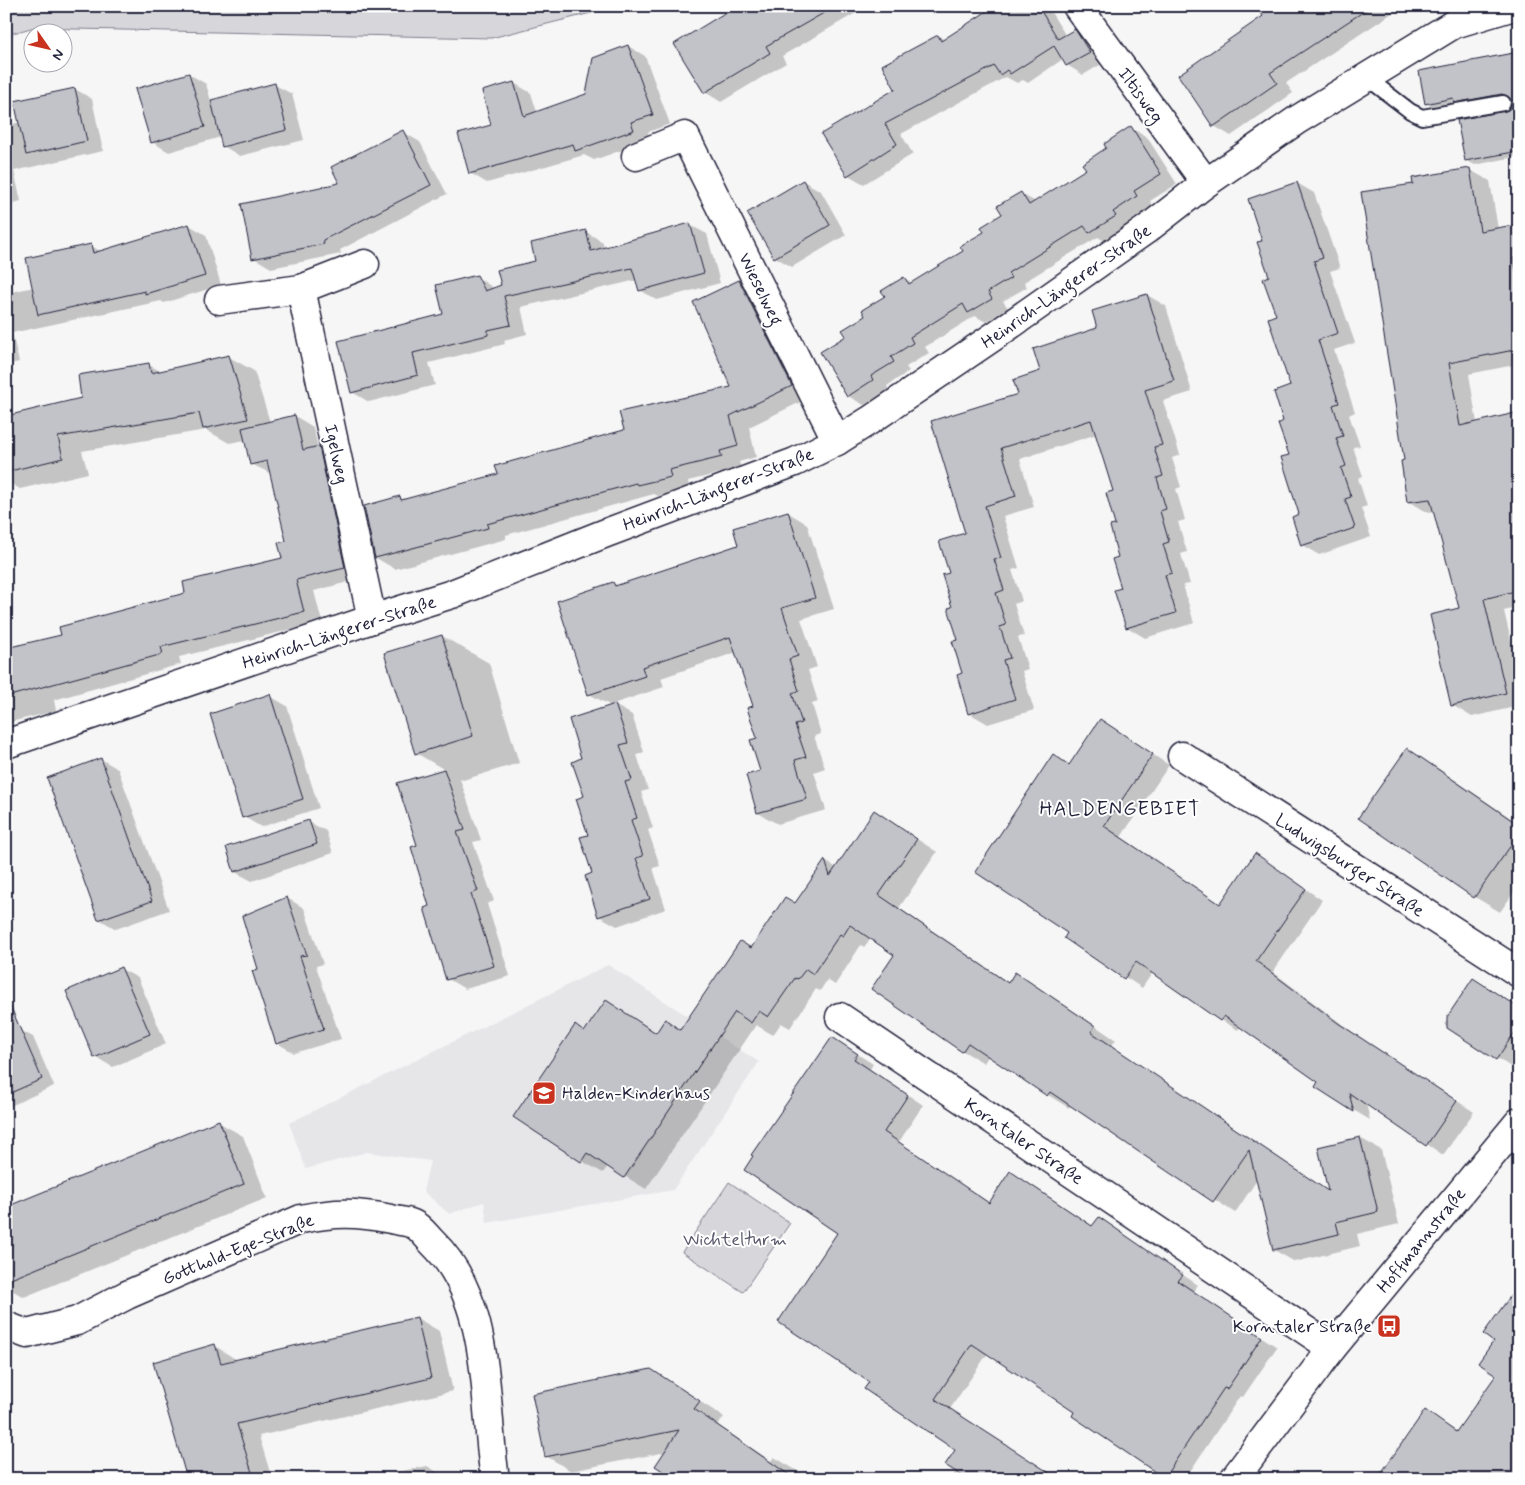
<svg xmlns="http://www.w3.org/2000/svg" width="1525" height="1485" viewBox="0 0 1525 1485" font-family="Mynerve,sans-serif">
	<rect width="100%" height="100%" fill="#f6f6f7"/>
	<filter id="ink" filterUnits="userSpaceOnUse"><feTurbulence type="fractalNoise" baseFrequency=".02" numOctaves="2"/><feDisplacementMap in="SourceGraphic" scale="10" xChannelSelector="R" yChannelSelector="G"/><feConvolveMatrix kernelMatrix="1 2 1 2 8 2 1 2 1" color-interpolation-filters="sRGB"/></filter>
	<g filter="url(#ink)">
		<polygon fill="#e6e6e9" points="608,965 759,1062 673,1190 487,1223 484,1202 449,1214 423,1191 430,1161 367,1152 306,1169 289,1123"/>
		<g fill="#d7d7db" stroke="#7c7c8b">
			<polygon points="6,6 619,6 491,38 31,28 6,35"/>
			<polygon points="729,1182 790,1223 743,1292 682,1252"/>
		</g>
		<g fill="#0003">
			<polygon points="739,6 868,6 782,56 786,63 721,102 705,92"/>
			<polygon points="998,6 1047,6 1066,36 1075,31 1091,40 1105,62 1083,75 1067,65 1063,59 1028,83 1023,80 1017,83 1006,77 901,134 913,154 864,184 848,175 897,89 938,36 945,40"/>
			<polygon points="1265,6 1403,6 1286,83 1293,93 1231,136 1214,126 1265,17"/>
			<polygon points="628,46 645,56 670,124 648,132 650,140 594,160 584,155 487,183 470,173 514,83 531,93 537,112 587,95"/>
			<polygon points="1513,54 1519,58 1519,156 1475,165 1467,161 1509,111 1513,102 1511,100 1463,107 1457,103 1434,108 1426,103"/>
			<polygon points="189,74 206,84 211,101 275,85 292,94 304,140 240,156 223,146 221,137 169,152 152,142"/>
			<polygon points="75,89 92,99 103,151 14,171 21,201 6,205 6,126 20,122"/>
			<polygon points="1131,128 1147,137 1177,184 1150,201 1153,206 1129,222 1131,225 1106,242 1098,237 1024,282 1027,287 1003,301 1008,308 986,322 975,316 925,347 929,353 906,367 909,371 887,386 889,390 864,405 848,396 848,336 904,278 912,283 965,251 1004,214 1021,194 1036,202 1087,170"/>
			<polygon points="403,132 420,142 447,194 340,250 341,254 271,268 254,258"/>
			<polygon points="1470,170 1490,181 1498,229 1519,226 1519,364 1469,374 1477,423 1519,413 1519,607 1504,611 1519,675 1519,706 1472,717 1452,705 1460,609 1435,512 1429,513 1409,502 1406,461 1415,185"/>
			<polygon points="803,181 821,191 846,235 792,267 775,257"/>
			<polygon points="1297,183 1314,193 1340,268 1330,271 1355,343 1334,350 1355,412 1349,415 1360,446 1353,447 1363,476 1358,478 1367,506 1361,508 1371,537 1319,555 1302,545 1301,515 1285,422 1291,387 1263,241"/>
			<polygon points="189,225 206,235 221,285 164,303 161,301 12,333 19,362 6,365 6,293 34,287 91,246 102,252"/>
			<polygon points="690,225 707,234 720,283 657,300 640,290 637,280 521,307 527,334 504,340 505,344 429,363 435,385 369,402 352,392 445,315 477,277 495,289 586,232 603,242 604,248"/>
			<polygon points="739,282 759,293 811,397 749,427 756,457 739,462 741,468 688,481 689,488 658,496 654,494 506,535 506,539 395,569 376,558 400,498 405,500 499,474 625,431 733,388"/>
			<polygon points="1147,295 1166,306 1192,392 1163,401 1180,455 1172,458 1181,487 1176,489 1185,520 1178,522 1187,552 1181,554 1190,584 1183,585 1194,623 1145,638 1127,627 1115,492 1097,434 1020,459 1034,507 1003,516 1019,568 1012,570 1022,601 1014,604 1024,636 1018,637 1028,669 1022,671 1034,710 988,724 969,713 950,574 1019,394 1042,372"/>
			<polygon points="229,357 254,371 270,422 295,416 313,427 318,447 337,458 363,578 314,591 322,622 179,657 181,664 54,700 56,711 6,723 6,649 62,636 283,559 287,542 272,474 251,464 246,440 229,443 206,430 82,451 88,473 20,489 6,481 6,418 83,399 149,365 162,372"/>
			<polygon points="787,512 807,524 834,609 801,619 817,667 808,670 818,702 812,704 821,734 814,736 825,768 814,772 826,810 778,824 758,813 762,772 755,707 737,652 661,678 664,687 613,704 632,715 644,752 637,755 648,790 641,792 653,828 648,830 660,866 653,868 666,909 617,926 599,916 589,836 583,759 611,706 589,694 613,583 619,586 740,546"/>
			<polygon points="442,636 489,663 519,763 463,780 460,779 481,840 473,842 494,901 487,904 510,976 465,989 448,979 418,846 399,784 445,770 416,753"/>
			<polygon points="270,696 287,706 319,808 261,827 244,817"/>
			<polygon points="1101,721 1169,765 1121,837 1221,905 1255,855 1322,900 1273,972 1355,1034 1474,1112 1443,1155 1366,1103 1370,1120 1355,1111 1317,1086 1320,1082 1240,1026 1238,1030 1221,1020 1153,972 1142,988 1065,938 1069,933 1070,766"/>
			<polygon points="1407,750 1433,765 1519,824 1519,885 1500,912 1475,897 1360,818"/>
			<polygon points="101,759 118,769 169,910 116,929 99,919"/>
			<polygon points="875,812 937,852 899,908 1009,983 1015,974 1036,986 1116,1040 1111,1046 1329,1192 1360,1138 1381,1150 1399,1224 1357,1234 1360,1246 1295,1262 1274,1250 1257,1180 1235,1213 1071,1105 1069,1108 1048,1095 989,1055 984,1063 963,1051 896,955 871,938 864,947 861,945 835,985 827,980 820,991 816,989 790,1028 781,1023 773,1035 756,1025 646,1189 608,1166 603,1173 582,1161 585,1033 606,1001 657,1033 665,1021 681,1030 752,949 796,904 825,861 837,868"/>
			<polygon points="309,822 326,831 333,853 252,881 235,872"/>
			<polygon points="287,898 304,908 323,964 316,966 341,1039 294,1053 277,1043 260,970"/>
			<polygon points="121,969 138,978 166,1044 113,1067 95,1057"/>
			<polygon points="1474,980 1519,1008 1519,1062 1514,1069 1444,1024"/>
			<polygon points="20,1030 33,1037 54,1086 6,1108 6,1036"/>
			<polygon points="832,1038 873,1064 870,1069 923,1105 899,1142 990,1204 1027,1182 1094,1227 1099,1219 1198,1285 1193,1291 1277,1347 1243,1397 1240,1396 1185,1479 1165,1477 1073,1416 1076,1412 988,1353 950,1409 1058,1479 951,1479 956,1471 956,1450 870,1381 839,1233"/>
			<polygon points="218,1122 243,1136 267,1198 24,1297 6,1287 6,1208"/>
			<polygon points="417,1318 439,1331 453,1391 259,1436 272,1479 188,1479 215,1346 237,1360"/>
			<polygon points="1495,1341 1519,1479 1425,1412 1458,1432 1498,1375"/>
			<polygon points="651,1370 724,1417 718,1425 771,1461 774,1457 811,1479 677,1479 666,1452 571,1471 546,1456"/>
			<polygon points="427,1466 449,1479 361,1479"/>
		</g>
		<g fill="#c2c2c9" stroke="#22223b">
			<polygon points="736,6 836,6 766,46 770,53 704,93 674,44"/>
			<polygon points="995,6 1038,6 1058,39 1075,29 1090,53 1066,66 1054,46 1010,74 1007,70 1000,75 994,66 885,124 897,144 847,176 821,134 895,89 882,65 938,35 941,41"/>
			<polygon points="1256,6 1372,6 1270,73 1277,83 1213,127 1178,75 1263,16"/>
			<polygon points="628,45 653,115 631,122 634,130 575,151 573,144 469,174 458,134 491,125 482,91 514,82 524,116 586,94 593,58"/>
			<polygon points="1513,53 1519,82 1519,151 1465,161 1457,120 1505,111 1511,106 1510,98 1502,94 1454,103 1453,98 1425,104 1419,71"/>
			<polygon points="189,73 205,127 151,143 135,89"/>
			<polygon points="275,83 287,130 222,147 211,100"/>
			<polygon points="75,88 87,141 26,155 14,101"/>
			<polygon points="1131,126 1161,174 1134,191 1137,196 1113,212 1116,216 1089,233 1084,226 1008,273 1011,278 988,292 992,299 968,313 963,304 910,337 913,343 891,357 894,362 871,376 873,380 847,397 820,352 846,336 842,330 865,316 862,310 885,296 881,291 904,277 909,284 963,251 960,246 984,232 981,227 1002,214 997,206 1021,192 1029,205 1086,169 1082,164 1106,148 1104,144"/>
			<polygon points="403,130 431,185 323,240 324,244 252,259 241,204 339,183 331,167"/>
			<polygon points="1470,168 1480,231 1519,224 1519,257 1513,258 1519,285 1519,349 1449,363 1460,426 1519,412 1519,590 1484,599 1506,693 1451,706 1430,615 1459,608 1430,499 1407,502 1401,461 1404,460 1361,192 1413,184 1412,178"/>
			<polygon points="803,180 830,225 774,258 747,213"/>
			<polygon points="1297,182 1323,258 1314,261 1338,333 1318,340 1339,403 1333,405 1343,436 1336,438 1346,466 1341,468 1351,497 1345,499 1355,528 1301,546 1292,517 1299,514 1281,457 1289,455 1278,424 1283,421 1274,392 1290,386 1268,318 1276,315 1263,279 1269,276 1257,242 1262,241 1248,199"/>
			<polygon points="690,223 704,273 639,291 632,268 504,296 511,325 488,330 488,335 413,353 418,375 351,393 338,341 443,314 436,285 477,275 485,291 501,285 497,270 535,261 531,243 586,230 591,251"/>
			<polygon points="189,224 205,276 145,294 145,291 38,315 26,258 91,244 93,253"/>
			<polygon points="739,280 792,386 730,416 738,446 720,451 722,457 669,470 671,477 637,485 636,483 487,524 488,528 375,558 364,506 400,496 401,500 498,474 495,466 624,430 619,412 731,387 693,302"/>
			<polygon points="1147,294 1174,381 1145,390 1162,445 1154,447 1163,476 1157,478 1166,509 1160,511 1169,542 1163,544 1172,573 1165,575 1176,613 1126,628 1114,590 1121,588 1112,559 1118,557 1110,526 1115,525 1106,493 1113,491 1091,420 1001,448 1016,496 985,506 1001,558 994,559 1004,590 996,593 1006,625 1000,627 1010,658 1003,660 1015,699 968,714 957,675 962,673 952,641 958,640 948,608 952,607 942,575 949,573 939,541 965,533 931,421 1018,394 1013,380 1040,371 1033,349 1097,328 1092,311"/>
			<polygon points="229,355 248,419 203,429 199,413 58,437 63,458 6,472 6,416 81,398 78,375 149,363 151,373"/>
			<polygon points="295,415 303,450 319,446 345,568 296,580 304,612 161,647 163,654 6,697 6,648 61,635 59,627 185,593 183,582 282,558 278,543 286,541 267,461 250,465 242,428"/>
			<polygon points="788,511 815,598 782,608 798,656 789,659 799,691 792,693 802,723 795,725 806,757 795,760 807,799 757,813 746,775 760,771 750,740 757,738 747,708 753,706 730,637 642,667 645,676 588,695 557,601 613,582 615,586 738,545 733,528"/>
			<polygon points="442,635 473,736 415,754 384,653"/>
			<polygon points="270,694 303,799 242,818 210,714"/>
			<polygon points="615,704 628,743 620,745 632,780 625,782 637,818 631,820 643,856 636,858 650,899 598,917 585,876 592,873 580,837 588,835 576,799 584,796 572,762 581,758 569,719"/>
			<polygon points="1100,719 1153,754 1104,826 1220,904 1255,853 1306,889 1256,961 1338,1023 1457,1101 1426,1146 1349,1093 1354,1112 1315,1087 1318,1082 1224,1016 1220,1021 1136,962 1124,979 1064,938 1067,933 975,872 1053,754 1069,765"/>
			<polygon points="1407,748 1519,825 1519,834 1474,898 1358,818"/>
			<polygon points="101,758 152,901 98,920 47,778"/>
			<polygon points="444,769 465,830 457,832 478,891 471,894 494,966 446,980 424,908 429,906 411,847 417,845 397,783"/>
			<polygon points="874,810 917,839 879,895 1008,983 1015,972 1095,1026 1091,1032 1328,1191 1318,1147 1360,1137 1378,1212 1336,1222 1339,1234 1273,1250 1249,1150 1213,1202 1050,1092 1047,1096 968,1043 962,1052 871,989 894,955 850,925 843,936 840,934 813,974 806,969 798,979 795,978 768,1017 759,1011 751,1023 735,1012 624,1178 587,1153 581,1162 513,1117 575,1025 584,1032 606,1000 656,1033 665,1019 680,1030 740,941 751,948 785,897 795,903 825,860 830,876"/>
			<polygon points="309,820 317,844 234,872 226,847"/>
			<polygon points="287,897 307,955 300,956 324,1029 276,1044 252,971 258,969 242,916"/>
			<polygon points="121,967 150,1034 94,1058 66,991"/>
			<polygon points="1473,978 1519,1008 1519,1026 1496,1060 1447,1028 1447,1017"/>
			<polygon points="6,996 42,1079 6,1095"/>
			<polygon points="832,1037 858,1054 854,1059 908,1095 884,1132 989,1203 1010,1171 1092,1226 1099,1217 1183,1275 1178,1281 1262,1337 1227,1389 1224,1388 1164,1478 1072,1416 1074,1412 972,1344 935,1399 1059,1479 967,1479 945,1465 955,1450 864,1389 869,1382 778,1322 837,1233 744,1170 753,1156 751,1155"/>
			<polygon points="219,1120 244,1184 6,1281 6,1207"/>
			<polygon points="1519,1284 1519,1479 1377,1479 1425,1410 1456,1432 1496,1375 1478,1363 1493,1342 1483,1334"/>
			<polygon points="417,1317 431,1378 237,1424 254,1479 187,1479 153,1362 215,1344 221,1363"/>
			<polygon points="651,1369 700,1401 694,1409 795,1479 675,1479 655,1466 679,1430 545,1457 532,1394"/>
		</g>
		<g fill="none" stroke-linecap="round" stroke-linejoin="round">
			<g stroke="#22223b" stroke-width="18">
				<polyline id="lane" points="1366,77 1410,111 1422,117 1503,103"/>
			</g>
			<g stroke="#22223b" stroke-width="31">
				<g id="street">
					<polyline points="1077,6 1206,183"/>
					<polyline points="636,156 685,136 837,441"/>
					<polyline points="301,289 372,619"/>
					<polyline points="219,300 301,289 365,264"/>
					<polyline points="6,744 372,619 452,594 606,533 795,462 837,441 872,419 993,337 1147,229 1206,183 1297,120 1454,24 1514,6"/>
					<polyline points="1182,756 1519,973"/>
					<polyline points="840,1017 1332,1348"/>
					<path d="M6,1326L27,1334L77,1321L127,1295L301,1219C335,1212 356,1212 391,1219C397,1221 406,1221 413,1224C420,1227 427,1237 432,1242C493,1301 483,1401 495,1479"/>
					<polyline points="1234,1479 1332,1348 1519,1122"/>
				</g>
			</g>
			<use href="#lane" stroke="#fff" stroke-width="14"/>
			<use href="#street" stroke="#fff" stroke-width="28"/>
		</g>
	</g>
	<defs>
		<g id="school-square" transform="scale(1.25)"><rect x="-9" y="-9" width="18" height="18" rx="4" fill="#c8321e" stroke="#fff"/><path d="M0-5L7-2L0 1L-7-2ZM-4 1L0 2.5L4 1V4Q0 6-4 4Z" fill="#fff"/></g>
		<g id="bus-square" transform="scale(1.25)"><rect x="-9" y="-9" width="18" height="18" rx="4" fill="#c8321e" stroke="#fff"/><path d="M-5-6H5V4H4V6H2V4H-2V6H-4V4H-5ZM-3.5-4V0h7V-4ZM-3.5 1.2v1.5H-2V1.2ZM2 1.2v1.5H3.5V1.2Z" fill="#fff"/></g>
	</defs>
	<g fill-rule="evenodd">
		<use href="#school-square" x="544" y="1093"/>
		<use href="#bus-square" x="1389" y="1326"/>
	</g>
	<g text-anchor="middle" stroke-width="4" stroke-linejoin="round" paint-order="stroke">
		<g font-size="18" fill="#22223b" stroke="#fff">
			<text transform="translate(1141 95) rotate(54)" y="6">Iltisweg</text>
			<text transform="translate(1066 286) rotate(-35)" y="6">Heinrich-Längerer-Straße</text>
			<text transform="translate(761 289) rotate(64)" y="6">Wieselweg</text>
			<text transform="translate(337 454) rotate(78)" y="6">Igelweg</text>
			<text transform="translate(718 489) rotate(-21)" y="6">Heinrich-Längerer-Straße</text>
			<text transform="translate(339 632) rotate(-18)" y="6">Heinrich-Längerer-Straße</text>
			<text transform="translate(1350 865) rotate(33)" y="6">Ludwigsburger Straße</text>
			<text transform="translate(1024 1141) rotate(34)" y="6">Korntaler Straße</text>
			<text transform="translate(1421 1240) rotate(-51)" y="6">Hoffmannstraße</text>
			<text transform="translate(238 1249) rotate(-22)" y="6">Gotthold-Ege-Straße</text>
		</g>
		<g font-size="18" fill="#22223b" stroke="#fff" text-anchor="start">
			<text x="562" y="1099">Halden-Kinderhaus</text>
			<text x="1372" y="1332" text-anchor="end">Korntaler Straße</text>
		</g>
		<g font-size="18" fill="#58586b" stroke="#fff">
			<text x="735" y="1245">Wichtelturm</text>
		</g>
		<g font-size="20" letter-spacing="1" fill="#22223b" stroke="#fff">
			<text x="1120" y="815">HALDENGEBIET</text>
		</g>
	</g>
	<rect width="1525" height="1485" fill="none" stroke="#fff" stroke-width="25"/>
	<rect x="12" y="12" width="1500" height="1460" fill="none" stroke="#22223b" stroke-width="2" filter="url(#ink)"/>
	<g transform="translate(48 48) rotate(124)"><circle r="24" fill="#ffffff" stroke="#a7a7b1"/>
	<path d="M0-4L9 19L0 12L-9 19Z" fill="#c8321e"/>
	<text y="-8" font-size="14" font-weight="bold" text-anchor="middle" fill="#22223b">N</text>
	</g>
</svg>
